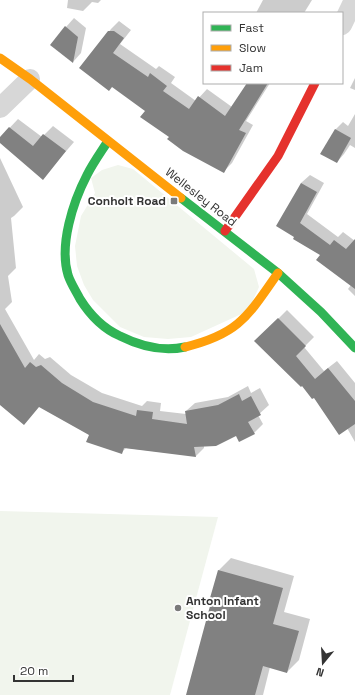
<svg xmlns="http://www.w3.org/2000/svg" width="355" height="695" viewBox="0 0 355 695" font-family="'Space Grotesk',sans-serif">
	<rect width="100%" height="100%" fill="#fff"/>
	<g fill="#f1f5ed">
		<polygon points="118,165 133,169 254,269 259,287 248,311 191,337 168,339 144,337 120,327 93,300 84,285 77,266 75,246 81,216 95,193 91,178 102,170"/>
		<polygon points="0,511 218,517 170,695 0,695"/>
	</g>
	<g fill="#0003">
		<polygon points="68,0 101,0 98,3 92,2 83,11 67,8"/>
		<polygon points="263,0 312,0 304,13 256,13"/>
		<polygon points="74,18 86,28 81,53 73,62 66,27"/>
		<polygon points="119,21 131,30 120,44 156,69 159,66 175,77 171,83 196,101 207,89 232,107 248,83 270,83 246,121 253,125 232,163 223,172 170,136 146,111 112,86 81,68 111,29"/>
		<polygon points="355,78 355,90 350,88"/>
		<polygon points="355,114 355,148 350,145 344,154 337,162 335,130 343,122 348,126"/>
		<polygon points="18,119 42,137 53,126 74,142 43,178 0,142 0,138"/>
		<polygon points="0,158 23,207 14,216 11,218 16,268 8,276 12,302 5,309 34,360 39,354 45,359 50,357 71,375 102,393 142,406 147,401 161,403 160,411 186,414 186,411 195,403 228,397 248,386 251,393 260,388 269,405 258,415 263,424 254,433 236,435 204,446 204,448 196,456 126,448 122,452 40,406 0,403"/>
		<polygon points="310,175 324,183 307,214 338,237 343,232 355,241 355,296 348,289 351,285 321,255 294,239 301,183"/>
		<polygon points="287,310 314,337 304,347 324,371 337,361 355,383 355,442 347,428 256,341"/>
		<polygon points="231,558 294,576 284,612 310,619 299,660 287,672 270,667 263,695 187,695 211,605 219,570"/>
	</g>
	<g fill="#818181">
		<polygon points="65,26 78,37 73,63 50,45"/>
		<polygon points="108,31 114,31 124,38 113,53 148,77 150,73 167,86 163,91 189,109 198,96 225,116 247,83 268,83 239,130 246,133 224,173 183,151 167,139 169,137 140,117 145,111 112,87 109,91 79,68"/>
		<polygon points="9,127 33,146 43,134 66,151 43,180 0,143 0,137"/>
		<polygon points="335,129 351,138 337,163 320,154"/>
		<polygon points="301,183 317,192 300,223 330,245 334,240 346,249 355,239 355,289 316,260 320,255 293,239 294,237 276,226"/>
		<polygon points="278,318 306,346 296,356 315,379 328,368 355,401 355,424 339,435 314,398 312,399 302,386 301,387 254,341"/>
		<polygon points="0,324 25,368 30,362 36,367 41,365 62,383 93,402 136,416 137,410 153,412 152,419 187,424 185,411 218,405 239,394 242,401 251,396 261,415 248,422 255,434 239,442 236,436 216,446 194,447 196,457 124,448 122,454 86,442 89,435 39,407 24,425 0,405"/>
		<polygon points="218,570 283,588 273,624 299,631 287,673 263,666 255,695 186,695 210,606 208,605"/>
	</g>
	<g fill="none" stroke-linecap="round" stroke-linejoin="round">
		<g stroke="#d7d7d7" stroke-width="20">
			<polyline points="342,25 354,0"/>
			<polyline points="0,108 30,79"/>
		</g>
		<g stroke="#30b455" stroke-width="9">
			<path d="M108,141C101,152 93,163 87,175C73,202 59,245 68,275C71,284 76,291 80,299C90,315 102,328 120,336C140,346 162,352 185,347"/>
			<polyline points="181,198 278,273 321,312 355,348"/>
		</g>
		<g stroke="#ff9f0a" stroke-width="9">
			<polyline points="0,58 30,79 181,198"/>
			<path d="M185,347C239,334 248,316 278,273"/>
		</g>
		<polyline stroke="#e5322d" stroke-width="9" points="225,231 278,156 315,83"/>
	</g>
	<g fill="#7a7a7a" stroke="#fff" stroke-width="1.5">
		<rect x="170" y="197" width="8" height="8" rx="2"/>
		<circle cx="178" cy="608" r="4"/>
	</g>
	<g text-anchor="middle" stroke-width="4" stroke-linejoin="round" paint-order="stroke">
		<g font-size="12" fill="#333" stroke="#fff">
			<text transform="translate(201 197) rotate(38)" y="4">Wellesley Road</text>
		</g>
		<g font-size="12" font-weight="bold" fill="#333" stroke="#fff" text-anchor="end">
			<text x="166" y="205">Conholt Road</text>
			<text x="186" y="605" text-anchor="start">Anton Infant<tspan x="186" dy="14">School</tspan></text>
		</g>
	</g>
	<rect x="203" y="12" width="140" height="72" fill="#ffffff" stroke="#adadad"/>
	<rect x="211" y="25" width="20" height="6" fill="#30b455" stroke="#adadad"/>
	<text x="239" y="32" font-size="12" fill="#333333">Fast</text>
	<rect x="211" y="45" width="20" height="6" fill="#ff9f0a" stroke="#adadad"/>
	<text x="239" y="52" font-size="12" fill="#333333">Slow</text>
	<rect x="211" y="65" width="20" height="6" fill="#e5322d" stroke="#adadad"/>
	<text x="239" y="72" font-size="12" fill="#333333">Jam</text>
	<g transform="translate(323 663) rotate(198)" stroke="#ffffff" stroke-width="3" paint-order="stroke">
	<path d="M0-3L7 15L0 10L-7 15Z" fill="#333333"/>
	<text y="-6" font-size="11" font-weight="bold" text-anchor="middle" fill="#333333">N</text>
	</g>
	<path d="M14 675v6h59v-6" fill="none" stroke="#333333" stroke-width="2"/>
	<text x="20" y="675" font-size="12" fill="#333333" stroke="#ffffff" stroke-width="3" paint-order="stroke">20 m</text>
</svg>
